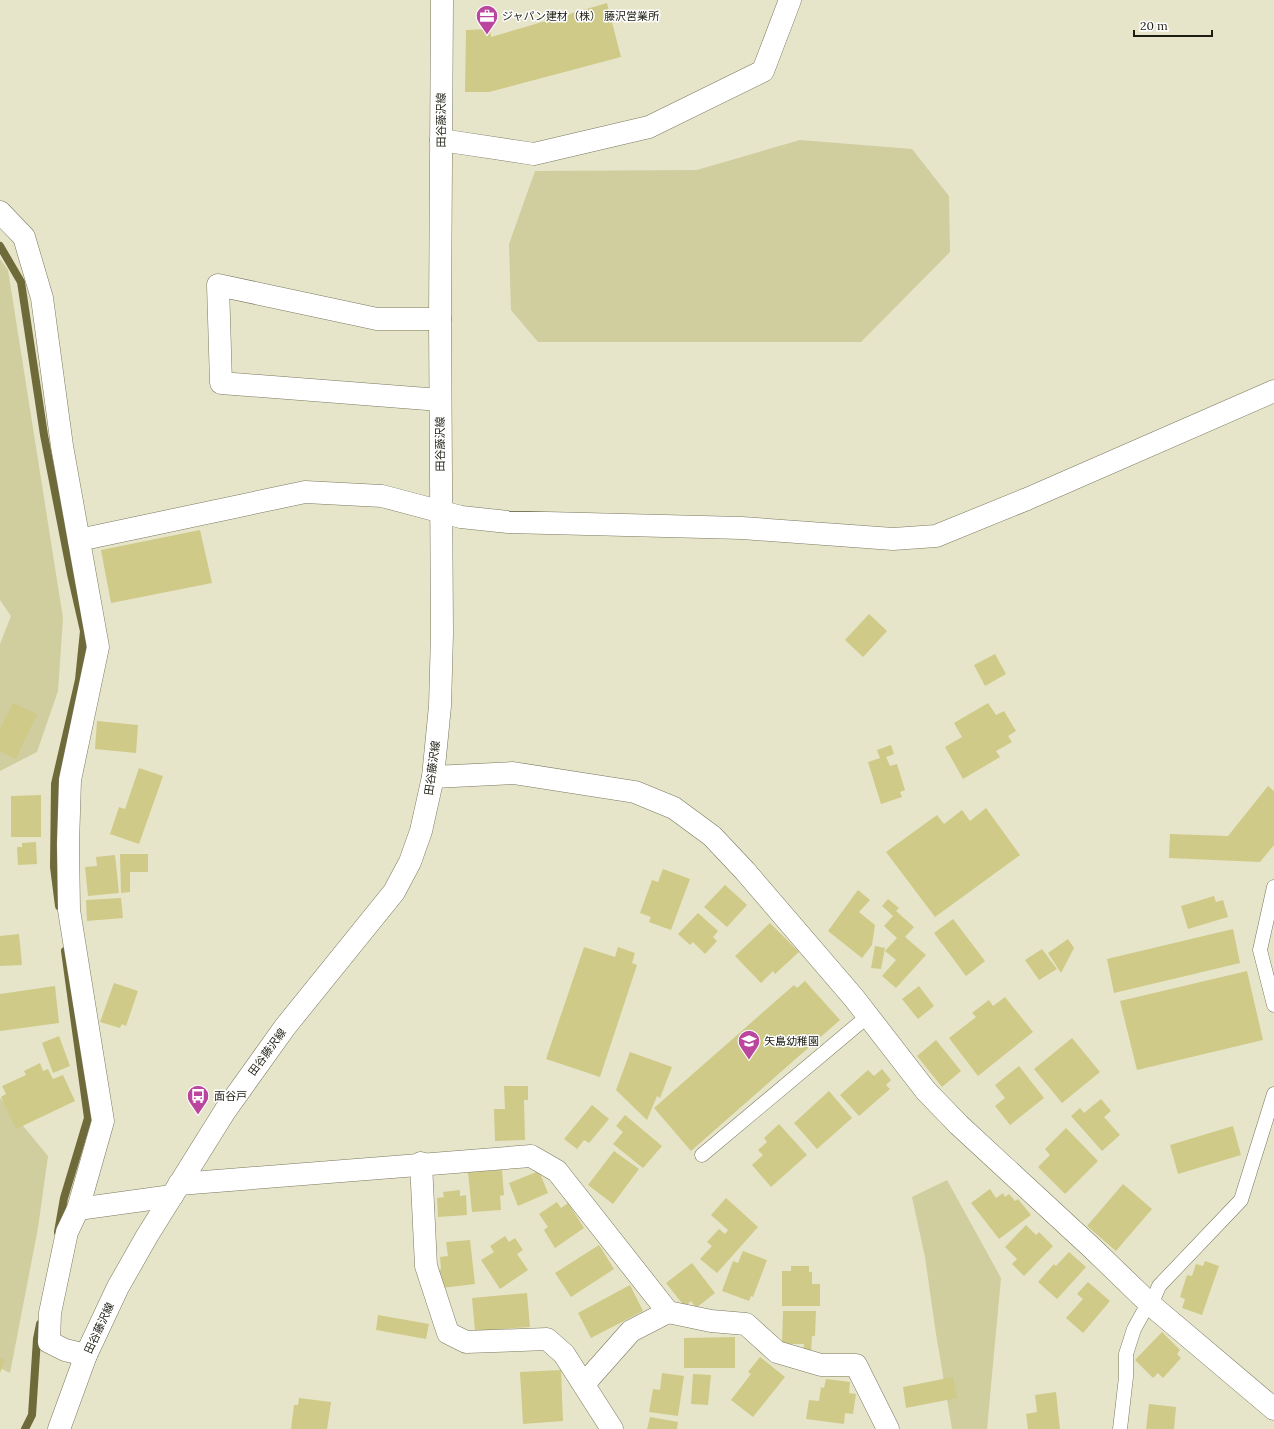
<svg xmlns="http://www.w3.org/2000/svg" width="1274" height="1429" viewBox="0 0 1274 1429" font-family="Lora,'Noto Sans JP',serif">
	<rect width="100%" height="100%" fill="#e7e5c9"/>
	<g fill="#d0cd9f">
		<polygon points="800,140 912,149 949,196 950,252 861,342 538,342 511,310 509,244 535,171 697,170"/>
		<polygon points="0,259 8,270 63,618 58,691 37,752 0,771 0,644 11,616 0,600"/>
		<polygon points="0,1098 48,1156 38,1228 10,1373 0,1368"/>
		<polygon points="947,1180 1001,1278 987,1429 952,1429 936,1334 925,1257 912,1197"/>
	</g>
	<g fill="none" stroke-linecap="round" stroke-linejoin="round">
		<g stroke="#6e6a3a" stroke-width="8">
			<polyline points="0,246 21,282 44,435 71,574 84,631 79,680 55,784 54,867 59,906"/>
			<polyline points="58,1232 64,1198 88,1118 65,951"/>
			<polyline points="25,1429 32,1415 37,1339 40,1324"/>
		</g>
	</g>
	<g fill="#cfca88">
		<polygon points="607,3 621,57 489,92 465,92 466,30 490,29 491,37"/>
		<polygon points="200,530 212,583 111,603 101,550"/>
		<polygon points="869,614 887,631 863,657 845,640"/>
		<polygon points="995,654 1006,674 985,686 974,665"/>
		<polygon points="13,703 37,714 16,759 0,751 0,729"/>
		<polygon points="988,703 996,715 1004,711 1016,731 1008,736 1012,742 996,751 1000,757 963,779 945,747 962,737 954,723"/>
		<polygon points="97,721 138,725 136,753 95,749"/>
		<polygon points="891,745 894,754 886,757 890,766 897,764 905,790 900,792 902,797 881,804 868,762 880,758 877,750"/>
		<polygon points="139,768 163,776 139,844 110,834 119,807 125,809"/>
		<polygon points="1268,786 1274,791 1274,845 1260,862 1169,858 1170,834 1228,836"/>
		<polygon points="41,795 41,837 11,837 11,796"/>
		<polygon points="986,808 1020,855 935,917 886,852 937,815 944,824 962,810 970,821"/>
		<polygon points="36,842 37,864 18,865 17,847 22,847 22,843"/>
		<polygon points="120,854 148,854 148,872 130,872 130,892 121,893"/>
		<polygon points="115,855 119,893 88,896 85,867 97,866 96,857"/>
		<polygon points="663,869 690,879 671,930 649,922 651,917 640,913 652,880 658,882"/>
		<polygon points="725,885 747,905 727,927 704,907"/>
		<polygon points="858,890 870,900 859,912 875,925 872,945 862,958 828,931"/>
		<polygon points="1214,896 1216,902 1223,900 1228,917 1188,929 1181,906"/>
		<polygon points="121,898 123,918 87,921 86,900"/>
		<polygon points="888,899 899,908 896,911 914,927 905,937 926,955 896,988 882,976 896,960 885,951 897,938 884,926 893,916 882,906"/>
		<polygon points="698,913 718,931 713,937 717,941 705,954 693,942 690,945 678,934"/>
		<polygon points="953,919 985,961 966,976 934,933"/>
		<polygon points="770,923 799,952 775,974 773,971 761,983 735,956"/>
		<polygon points="1233,929 1240,963 1114,993 1107,959"/>
		<polygon points="19,934 22,965 0,966 0,936"/>
		<polygon points="1068,939 1074,948 1061,973 1048,953"/>
		<polygon points="875,946 885,948 881,969 871,968"/>
		<polygon points="584,947 615,957 618,947 635,953 632,963 637,965 600,1077 546,1059"/>
		<polygon points="1042,949 1057,969 1039,980 1025,960"/>
		<polygon points="1247,971 1263,1040 1137,1070 1120,1001"/>
		<polygon points="805,981 840,1020 691,1151 654,1108 794,985 797,988"/>
		<polygon points="114,983 138,991 126,1026 122,1024 120,1028 100,1022"/>
		<polygon points="55,986 59,1023 0,1031 0,994"/>
		<polygon points="919,986 934,1006 918,1019 902,999"/>
		<polygon points="1005,997 1033,1032 978,1076 949,1038 976,1017 972,1013 989,1000 993,1006"/>
		<polygon points="59,1036 70,1066 53,1073 42,1043"/>
		<polygon points="1072,1038 1100,1072 1062,1103 1034,1069"/>
		<polygon points="936,1040 961,1071 942,1087 917,1056"/>
		<polygon points="630,1052 672,1067 660,1098 657,1096 647,1120 616,1090"/>
		<polygon points="40,1063 43,1071 48,1069 53,1079 63,1075 75,1101 16,1129 1,1097 6,1094 2,1086 26,1075 24,1071"/>
		<polygon points="1019,1066 1044,1098 1010,1125 995,1106 1005,1098 995,1085"/>
		<polygon points="882,1069 891,1080 886,1085 890,1089 859,1116 840,1095 868,1070 874,1076"/>
		<polygon points="504,1086 528,1086 528,1100 524,1100 525,1140 495,1141 494,1109 505,1109"/>
		<polygon points="829,1091 852,1118 817,1149 794,1123"/>
		<polygon points="1101,1099 1111,1111 1104,1117 1120,1135 1102,1151 1071,1116 1080,1108 1084,1113"/>
		<polygon points="592,1105 609,1119 589,1143 584,1140 577,1149 564,1139"/>
		<polygon points="625,1115 662,1146 643,1168 613,1144 623,1132 616,1126"/>
		<polygon points="779,1124 807,1155 771,1187 752,1165 763,1155 758,1150 767,1142 764,1138"/>
		<polygon points="1233,1126 1241,1155 1178,1174 1170,1145"/>
		<polygon points="1066,1128 1098,1161 1065,1194 1038,1167 1050,1155 1045,1149"/>
		<polygon points="614,1151 639,1169 613,1204 588,1185"/>
		<polygon points="502,1170 504,1195 500,1196 501,1210 472,1212 468,1172"/>
		<polygon points="539,1171 548,1193 518,1206 509,1183"/>
		<polygon points="1123,1184 1152,1209 1116,1251 1087,1226"/>
		<polygon points="990,1189 996,1198 1003,1193 1005,1197 1009,1194 1015,1201 1018,1199 1031,1215 999,1239 971,1203"/>
		<polygon points="460,1190 460,1196 466,1195 467,1215 438,1217 437,1198 444,1197 443,1192"/>
		<polygon points="726,1198 758,1227 717,1273 700,1259 712,1246 707,1242 719,1229 725,1234 728,1230 711,1215"/>
		<polygon points="557,1202 561,1208 568,1203 584,1228 555,1248 544,1230 548,1227 539,1214"/>
		<polygon points="1026,1225 1036,1235 1039,1232 1053,1246 1024,1276 1012,1264 1017,1259 1005,1247"/>
		<polygon points="505,1236 509,1242 515,1238 523,1250 517,1254 528,1270 500,1289 481,1260 494,1252 490,1246"/>
		<polygon points="470,1240 475,1284 441,1288 439,1270 441,1269 440,1257 448,1256 446,1242"/>
		<polygon points="599,1245 614,1269 571,1297 555,1273"/>
		<polygon points="743,1251 767,1260 753,1297 751,1296 749,1301 722,1291 733,1261 738,1263"/>
		<polygon points="1069,1252 1086,1267 1057,1299 1038,1282 1054,1264 1056,1266"/>
		<polygon points="1205,1261 1219,1266 1202,1315 1182,1308 1185,1299 1180,1297 1187,1275 1192,1276 1196,1264 1203,1266"/>
		<polygon points="692,1263 715,1293 696,1308 691,1301 685,1307 666,1283"/>
		<polygon points="791,1266 809,1266 809,1272 812,1272 812,1284 820,1284 820,1306 782,1306 782,1271 791,1271"/>
		<polygon points="1088,1282 1110,1301 1083,1333 1066,1318 1083,1299 1077,1294"/>
		<polygon points="630,1285 643,1311 591,1338 578,1313"/>
		<polygon points="527,1293 530,1327 475,1331 472,1298"/>
		<polygon points="783,1311 816,1311 815,1336 812,1336 811,1354 803,1353 804,1344 782,1344"/>
		<polygon points="378,1315 429,1324 426,1339 376,1330"/>
		<polygon points="1162,1332 1180,1350 1177,1354 1181,1358 1163,1378 1158,1373 1153,1378 1135,1360"/>
		<polygon points="735,1337 735,1368 684,1368 684,1338"/>
		<polygon points="760,1357 785,1377 753,1417 731,1400 751,1374 748,1372"/>
		<polygon points="0,1358 5,1360 0,1373"/>
		<polygon points="561,1370 563,1421 523,1424 520,1372"/>
		<polygon points="662,1373 684,1376 678,1416 649,1412 653,1389 660,1390"/>
		<polygon points="693,1374 711,1375 708,1405 691,1404"/>
		<polygon points="953,1377 957,1398 906,1408 903,1387"/>
		<polygon points="826,1379 850,1382 849,1393 856,1394 853,1414 845,1413 844,1424 806,1419 809,1400 819,1401 821,1387 824,1388"/>
		<polygon points="1056,1392 1060,1429 1028,1429 1026,1414 1037,1412 1035,1395"/>
		<polygon points="299,1398 331,1402 327,1429 291,1429 294,1405 298,1405"/>
		<polygon points="1149,1404 1176,1407 1174,1429 1146,1429"/>
		<polygon points="650,1417 678,1422 677,1429 647,1429"/>
	</g>
	<g fill="none" stroke-linecap="round" stroke-linejoin="round">
		<g stroke="#7a785f" stroke-width="15">
			<g id="lane">
				<polyline points="1274,887 1260,950 1274,1005"/>
				<polyline points="702,1155 868,1016"/>
				<polyline points="1151,1305 1159,1286 1241,1200 1274,1094"/>
				<polyline points="1120,1429 1126,1377 1126,1354 1134,1329 1149,1302"/>
			</g>
		</g>
		<g stroke="#7a785f" stroke-width="23">
			<g id="street">
				<polyline points="441,140 534,154 649,127 763,71 790,0"/>
				<polyline points="0,212 24,237 42,298 62,446 98,647 70,780 68,844 69,910 103,1121 78,1209 67,1232 50,1313 49,1342 65,1350 86,1355"/>
				<polyline points="440,319 377,319 218,285 221,383 440,400"/>
				<polyline points="79,540 305,492 382,496 461,517 508,522 742,528 893,539 936,536 1027,499 1274,391"/>
				<polyline points="433,777 513,773 635,792 674,808 712,836 745,871 854,998 926,1091 959,1125 1092,1248 1151,1305 1274,1409"/>
				<polyline points="421,1163 426,1266 448,1333 466,1342 547,1339 564,1354 612,1429"/>
				<polyline points="179,1184 531,1156 557,1171 668,1312 711,1321 746,1324 777,1352 821,1365 856,1365 888,1429"/>
				<polyline points="78,1209 172,1196"/>
				<polyline points="584,1384 631,1331 668,1312"/>
			</g>
		</g>
		<g stroke="#7a785f" stroke-width="23">
			<polyline id="secondary" points="59,1429 86,1355 118,1287 147,1236 225,1111 285,1027 394,892 410,862 421,831 433,777 440,706 442,634 440,319 442,0"/>
		</g>
		<use href="#lane" stroke="#fff" stroke-width="14"/>
		<use href="#street" stroke="#fff" stroke-width="22"/>
		<use href="#secondary" stroke="#fff" stroke-width="22"/>
	</g>
	<defs>
		<g id="office-pin" transform="scale(1.15)"><path d="M0 17L-7.5 6A9.5 9.5 0 1 1 7.5 6Z" fill="#bb469e" stroke="#fff"/><path d="M-6-3h4V-5.5h4V-3h4V5H-6ZM-1-4.5V-3h2v-1.5ZM-6 0V1H6V0Z" fill="#fff"/></g>
		<g id="school-pin" transform="scale(1.15)"><path d="M0 17L-7.5 6A9.5 9.5 0 1 1 7.5 6Z" fill="#bb469e" stroke="#fff"/><path d="M0-5L7-2L0 1L-7-2ZM-4 1L0 2.5L4 1V4Q0 6-4 4Z" fill="#fff"/></g>
		<g id="bus-pin" transform="scale(1.15)"><path d="M0 17L-7.5 6A9.5 9.5 0 1 1 7.5 6Z" fill="#bb469e" stroke="#fff"/><path d="M-5-6H5V4H4V6H2V4H-2V6H-4V4H-5ZM-3.5-4V0h7V-4ZM-3.5 1.2v1.5H-2V1.2ZM2 1.2v1.5H3.5V1.2Z" fill="#fff"/></g>
	</defs>
	<g fill-rule="evenodd">
		<use href="#office-pin" x="487" y="16"/>
		<use href="#school-pin" x="749" y="1041"/>
		<use href="#bus-pin" x="198" y="1096"/>
	</g>
	<g text-anchor="middle" stroke-width="3" stroke-linejoin="round" paint-order="stroke">
		<g font-size="11" fill="#1e1d13" stroke="#fff" text-anchor="start">
			<text x="502" y="20">ジャパン建材（株） 藤沢営業所</text>
			<text x="764" y="1045">矢島幼稚園</text>
			<text x="214" y="1100">面谷戸</text>
		</g>
		<g font-size="11" fill="#1e1d13" stroke="#fff">
			<text transform="translate(441 120) rotate(-90)" y="4">田谷藤沢線</text>
			<text transform="translate(440 444) rotate(-90)" y="4">田谷藤沢線</text>
			<text transform="translate(432 768) rotate(-82)" y="4">田谷藤沢線</text>
			<text transform="translate(267 1052) rotate(-54)" y="4">田谷藤沢線</text>
			<text transform="translate(99 1328) rotate(-65)" y="4">田谷藤沢線</text>
		</g>
	</g>
	<path d="M1134 30v6h78v-6" fill="none" stroke="#1e1d13" stroke-width="2"/>
	<text x="1140" y="30" font-size="12" fill="#1e1d13" stroke="#ffffff" stroke-width="3" paint-order="stroke">20 m</text>
</svg>
